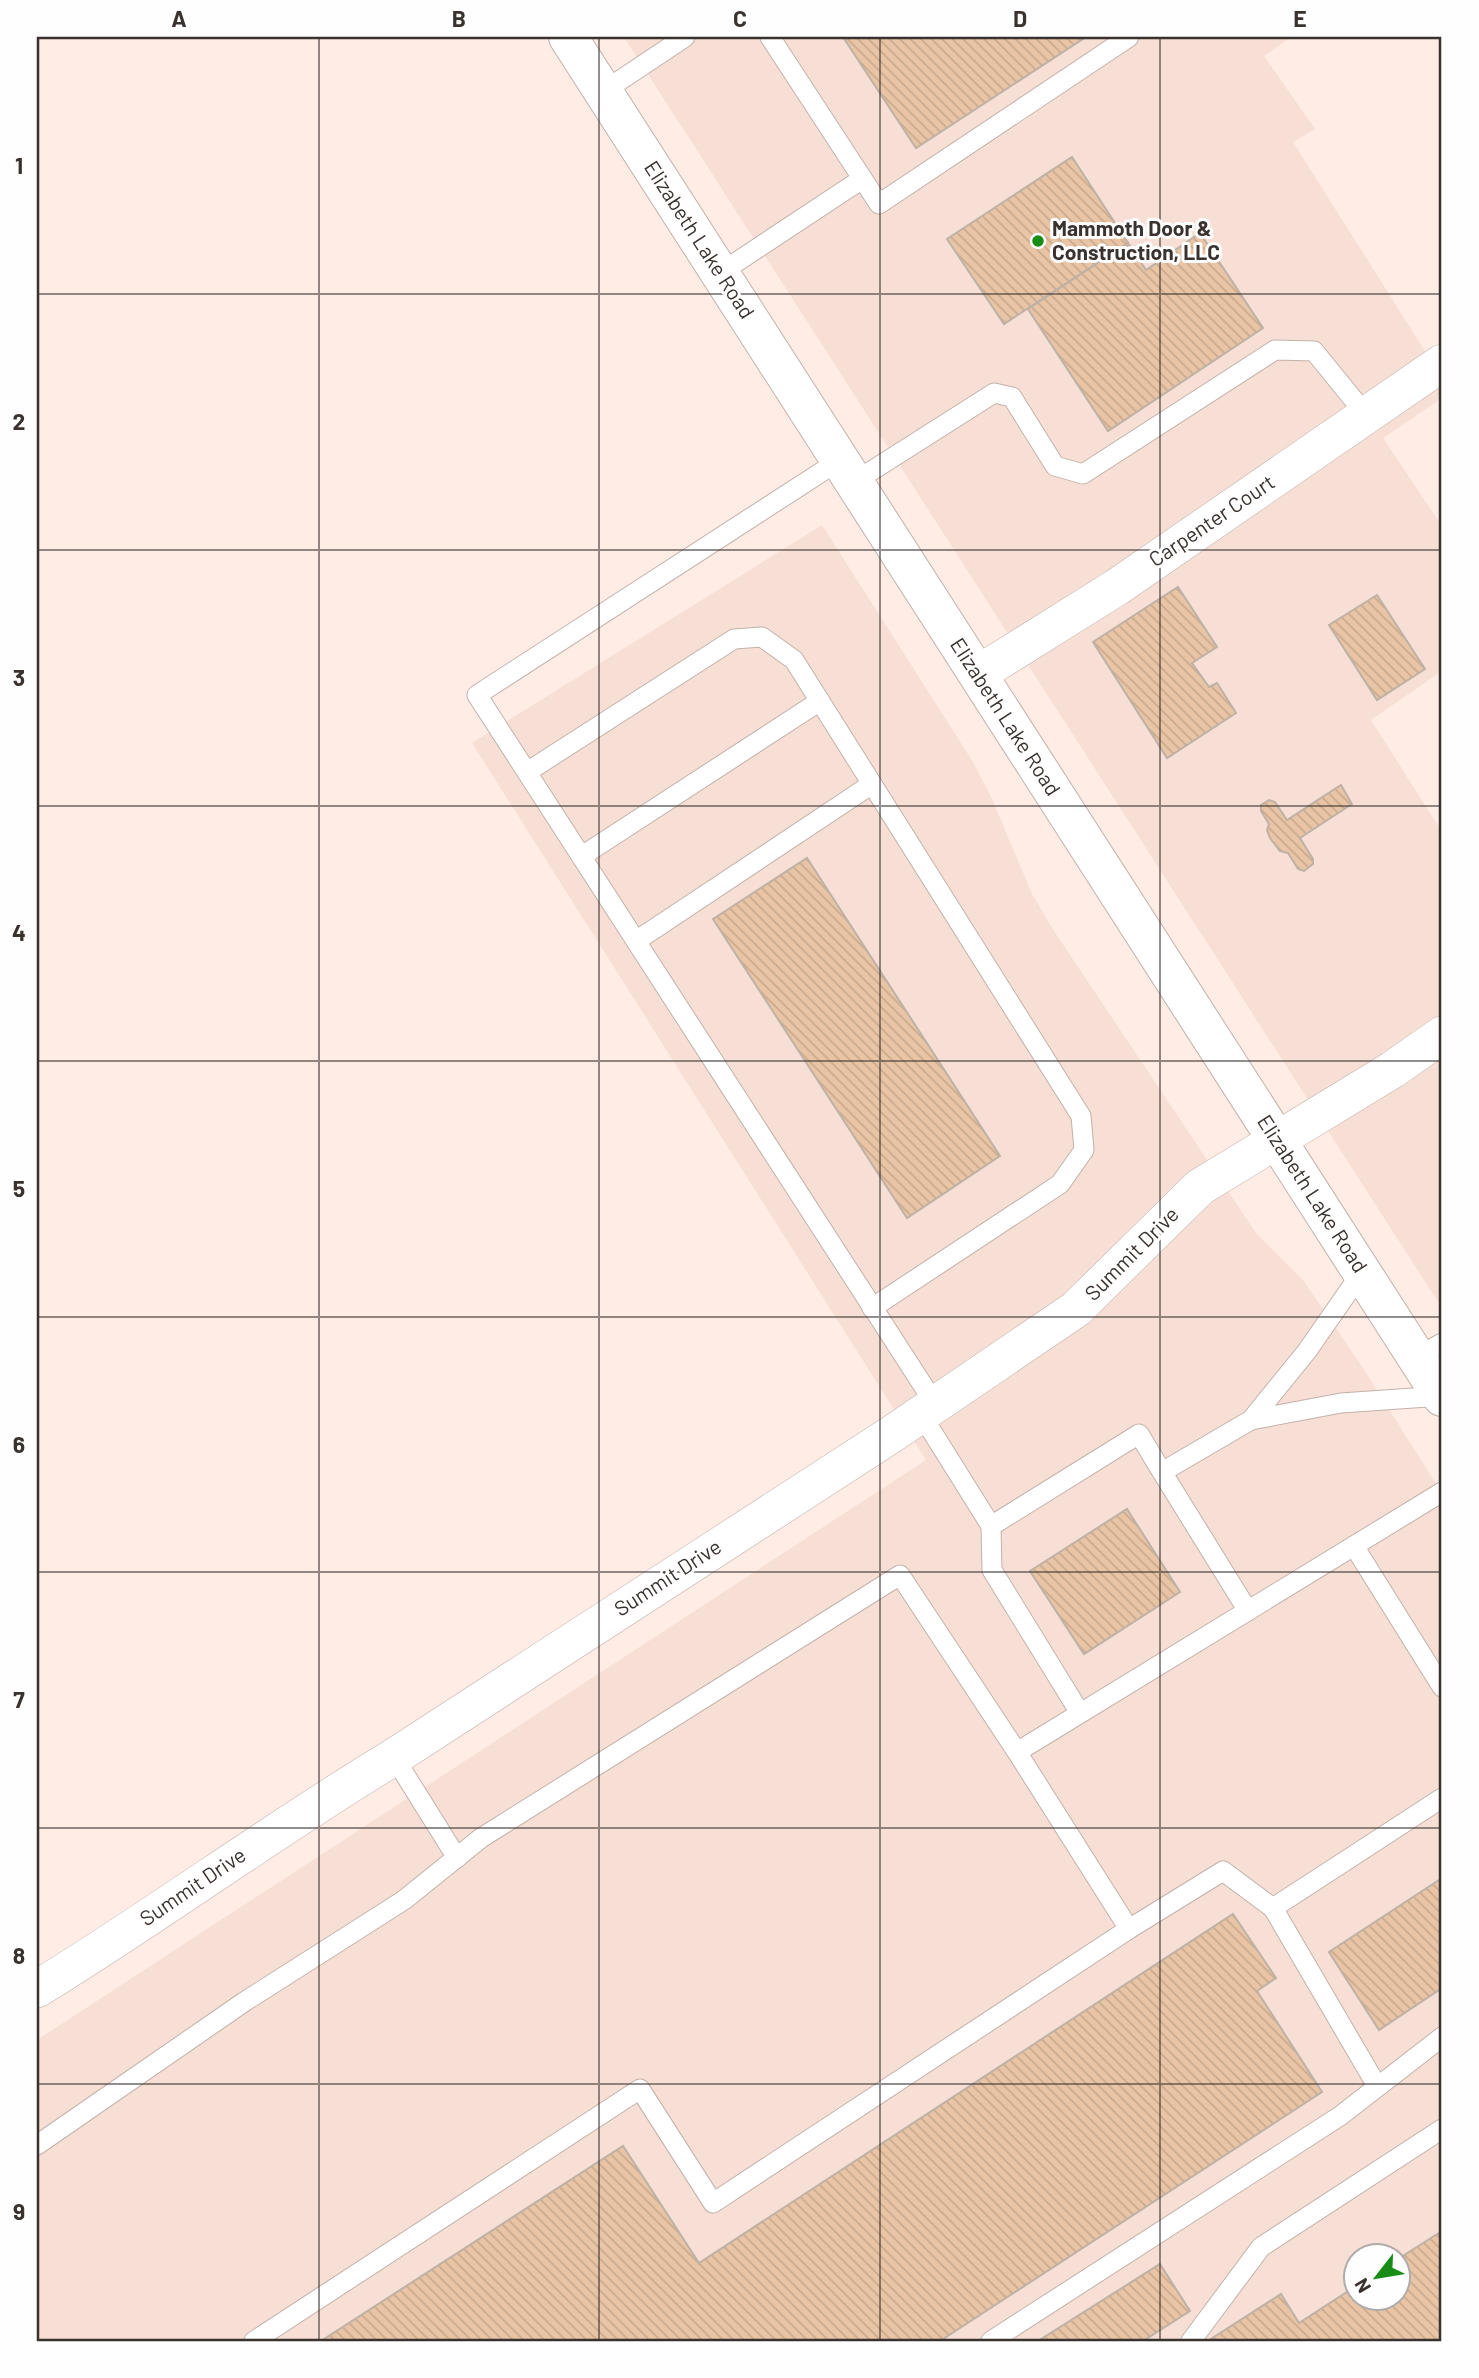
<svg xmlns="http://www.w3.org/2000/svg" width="1479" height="2378" viewBox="0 0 1479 2378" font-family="Barlow,sans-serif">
	<defs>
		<pattern id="building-back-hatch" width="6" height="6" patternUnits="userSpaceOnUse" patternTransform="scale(1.75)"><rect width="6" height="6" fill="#eac5a5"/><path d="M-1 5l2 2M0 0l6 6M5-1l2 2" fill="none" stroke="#c9aa8e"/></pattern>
	</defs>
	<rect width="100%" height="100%" fill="#feece5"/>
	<g fill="#f8dfd5" fill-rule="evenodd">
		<polygon points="624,37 1291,37 1264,56 1315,129 1293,142 1442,378 1442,398 1383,438 1442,526 1442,671 1371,720 1442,832 1442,1308"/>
		<path d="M822,525L973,762L992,799L1032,894L1052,928L1256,1233L1303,1280L1357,1359L1442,1493V2341H37V2040L926,1460L472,743ZM1356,2256H1398V2298H1356Z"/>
	</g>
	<g fill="url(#building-back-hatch)" stroke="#beb1a6" stroke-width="2">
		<polygon points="843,37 1086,37 916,148"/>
		<polygon points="1072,157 1128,243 1004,324 947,239"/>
		<polygon points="1200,233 1263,328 1108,431 1028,309 1128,243 1146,270"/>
		<polygon points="1178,587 1217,647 1192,663 1209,687 1217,683 1236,713 1167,758 1093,642"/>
		<polygon points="1377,595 1425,669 1377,700 1329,625"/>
		<polygon points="1341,785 1352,804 1300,838 1313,859 1313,864 1304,871 1298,869 1288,853 1280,851 1270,838 1267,830 1269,824 1261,811 1261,805 1269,800 1275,802 1287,820"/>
		<polygon points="807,858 1000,1156 907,1218 713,919"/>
		<polygon points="1127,1509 1180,1592 1084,1654 1030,1571"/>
		<polygon points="1442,1878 1442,1988 1379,2030 1329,1952"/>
		<polygon points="1233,1914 1276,1978 1257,1991 1322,2092 940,2341 321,2341 623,2146 699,2263"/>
		<polygon points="1442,2231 1442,2341 1213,2341 1211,2339 1281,2294 1299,2323 1356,2286 1356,2298 1398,2298 1398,2259"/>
		<polygon points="1160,2264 1190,2311 1143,2341 1038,2341"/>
	</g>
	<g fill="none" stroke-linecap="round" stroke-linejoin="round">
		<g stroke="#c2b1aa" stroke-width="21">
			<g id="service">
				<polyline points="770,37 879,204 1129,37"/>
				<polyline points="604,91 685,37"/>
				<polyline points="720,273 862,179"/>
				<polyline points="840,460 477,695 935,1404"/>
				<polyline points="854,482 994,393 1012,397 1055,466 1083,474 1275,350 1314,351 1366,415"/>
				<polyline points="527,772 734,639 762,637 794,660 1081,1116 1084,1150 1060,1184 872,1308"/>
				<polyline points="582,856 820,701"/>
				<polyline points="636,941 872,784"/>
				<polyline points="1362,1272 1307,1351 1251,1420 1341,1403 1442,1396"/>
				<polyline points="1417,1357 1442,1343"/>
				<polyline points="921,1414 991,1526 1139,1434 1162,1472"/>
				<polyline points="991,1526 992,1570 1080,1713"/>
				<polyline points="1354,1546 1442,1687"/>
				<polyline points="1248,1611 1162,1472 1251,1420"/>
				<polyline points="1017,1752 1129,1929"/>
				<polyline points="394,1757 457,1858"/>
				<polyline points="1273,1908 1377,2086"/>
				<polyline points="37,2145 244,2002 404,1900 481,1838 900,1575 1017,1752 1442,1492"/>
				<polyline points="254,2341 640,2089 713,2203 1129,1929 1223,1871 1273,1908 1442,1798"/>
				<polyline points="991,2341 1340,2116 1442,2037"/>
				<polyline points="1191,2341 1261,2247 1442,2129"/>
			</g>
		</g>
		<g stroke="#c2b1aa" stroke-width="38">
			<g id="minor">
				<polyline points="978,674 1117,587 1442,363"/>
				<path d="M37,1989C158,1915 273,1830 394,1757L892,1434L1076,1309L1200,1187L1392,1070L1442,1035"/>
			</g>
		</g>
		<g stroke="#c2b1aa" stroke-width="40">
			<polyline id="secondary" points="568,37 1442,1397"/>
		</g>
		<use href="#service" stroke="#fff" stroke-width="19"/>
		<use href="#minor" stroke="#fff" stroke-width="37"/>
		<use href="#secondary" stroke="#fff" stroke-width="38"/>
	</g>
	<path fill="none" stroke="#39322f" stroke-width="2" stroke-opacity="0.55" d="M319,37V2341M599,37V2341M880,37V2341M1160,37V2341M37,294H1442M37,550H1442M37,806H1442M37,1061H1442M37,1317H1442M37,1572H1442M37,1828H1442M37,2084H1442"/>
	<circle fill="#178d16" stroke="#fefefe" stroke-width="2.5" cx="1038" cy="241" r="7"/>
	<g text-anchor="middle" stroke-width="6" stroke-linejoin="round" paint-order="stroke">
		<g font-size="21" font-weight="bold" fill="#39322f" stroke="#fefefe" text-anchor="start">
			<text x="1052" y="236">Mammoth Door &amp;<tspan x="1052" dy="24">Construction, LLC</tspan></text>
		</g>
		<g font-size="21" fill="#39322f" stroke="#fefefe">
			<text transform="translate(699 240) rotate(57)" y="7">Elizabeth Lake Road</text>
			<text transform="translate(1212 521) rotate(-34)" y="7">Carpenter Court</text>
			<text transform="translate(1005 717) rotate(57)" y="7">Elizabeth Lake Road</text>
			<text transform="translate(1312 1194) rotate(57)" y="7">Elizabeth Lake Road</text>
			<text transform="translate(1132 1254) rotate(-45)" y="7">Summit Drive</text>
			<text transform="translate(668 1578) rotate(-33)" y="7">Summit Drive</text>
			<text transform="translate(193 1887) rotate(-34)" y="7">Summit Drive</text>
		</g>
	</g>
	<rect width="1479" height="2378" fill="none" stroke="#fefefe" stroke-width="77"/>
	<g transform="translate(1377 2277) rotate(239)"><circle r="33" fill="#fefefe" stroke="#afacab" stroke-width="2"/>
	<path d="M0-5L12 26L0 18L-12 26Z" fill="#178d16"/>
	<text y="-10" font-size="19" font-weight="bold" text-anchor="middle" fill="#39322f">N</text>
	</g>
	<rect x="38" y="38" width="1402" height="2302" fill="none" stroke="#39322f" stroke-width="2.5"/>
	<g font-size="23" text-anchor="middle" font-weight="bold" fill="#39322f">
		<text x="179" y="27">A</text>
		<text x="459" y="27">B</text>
		<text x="740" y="27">C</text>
		<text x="1020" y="27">D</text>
		<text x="1300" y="27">E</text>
		<text x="19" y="174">1</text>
		<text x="19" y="430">2</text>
		<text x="19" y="686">3</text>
		<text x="19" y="941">4</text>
		<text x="19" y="1197">5</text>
		<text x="19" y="1453">6</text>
		<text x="19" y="1708">7</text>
		<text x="19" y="1964">8</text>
		<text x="19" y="2220">9</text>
	</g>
</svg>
